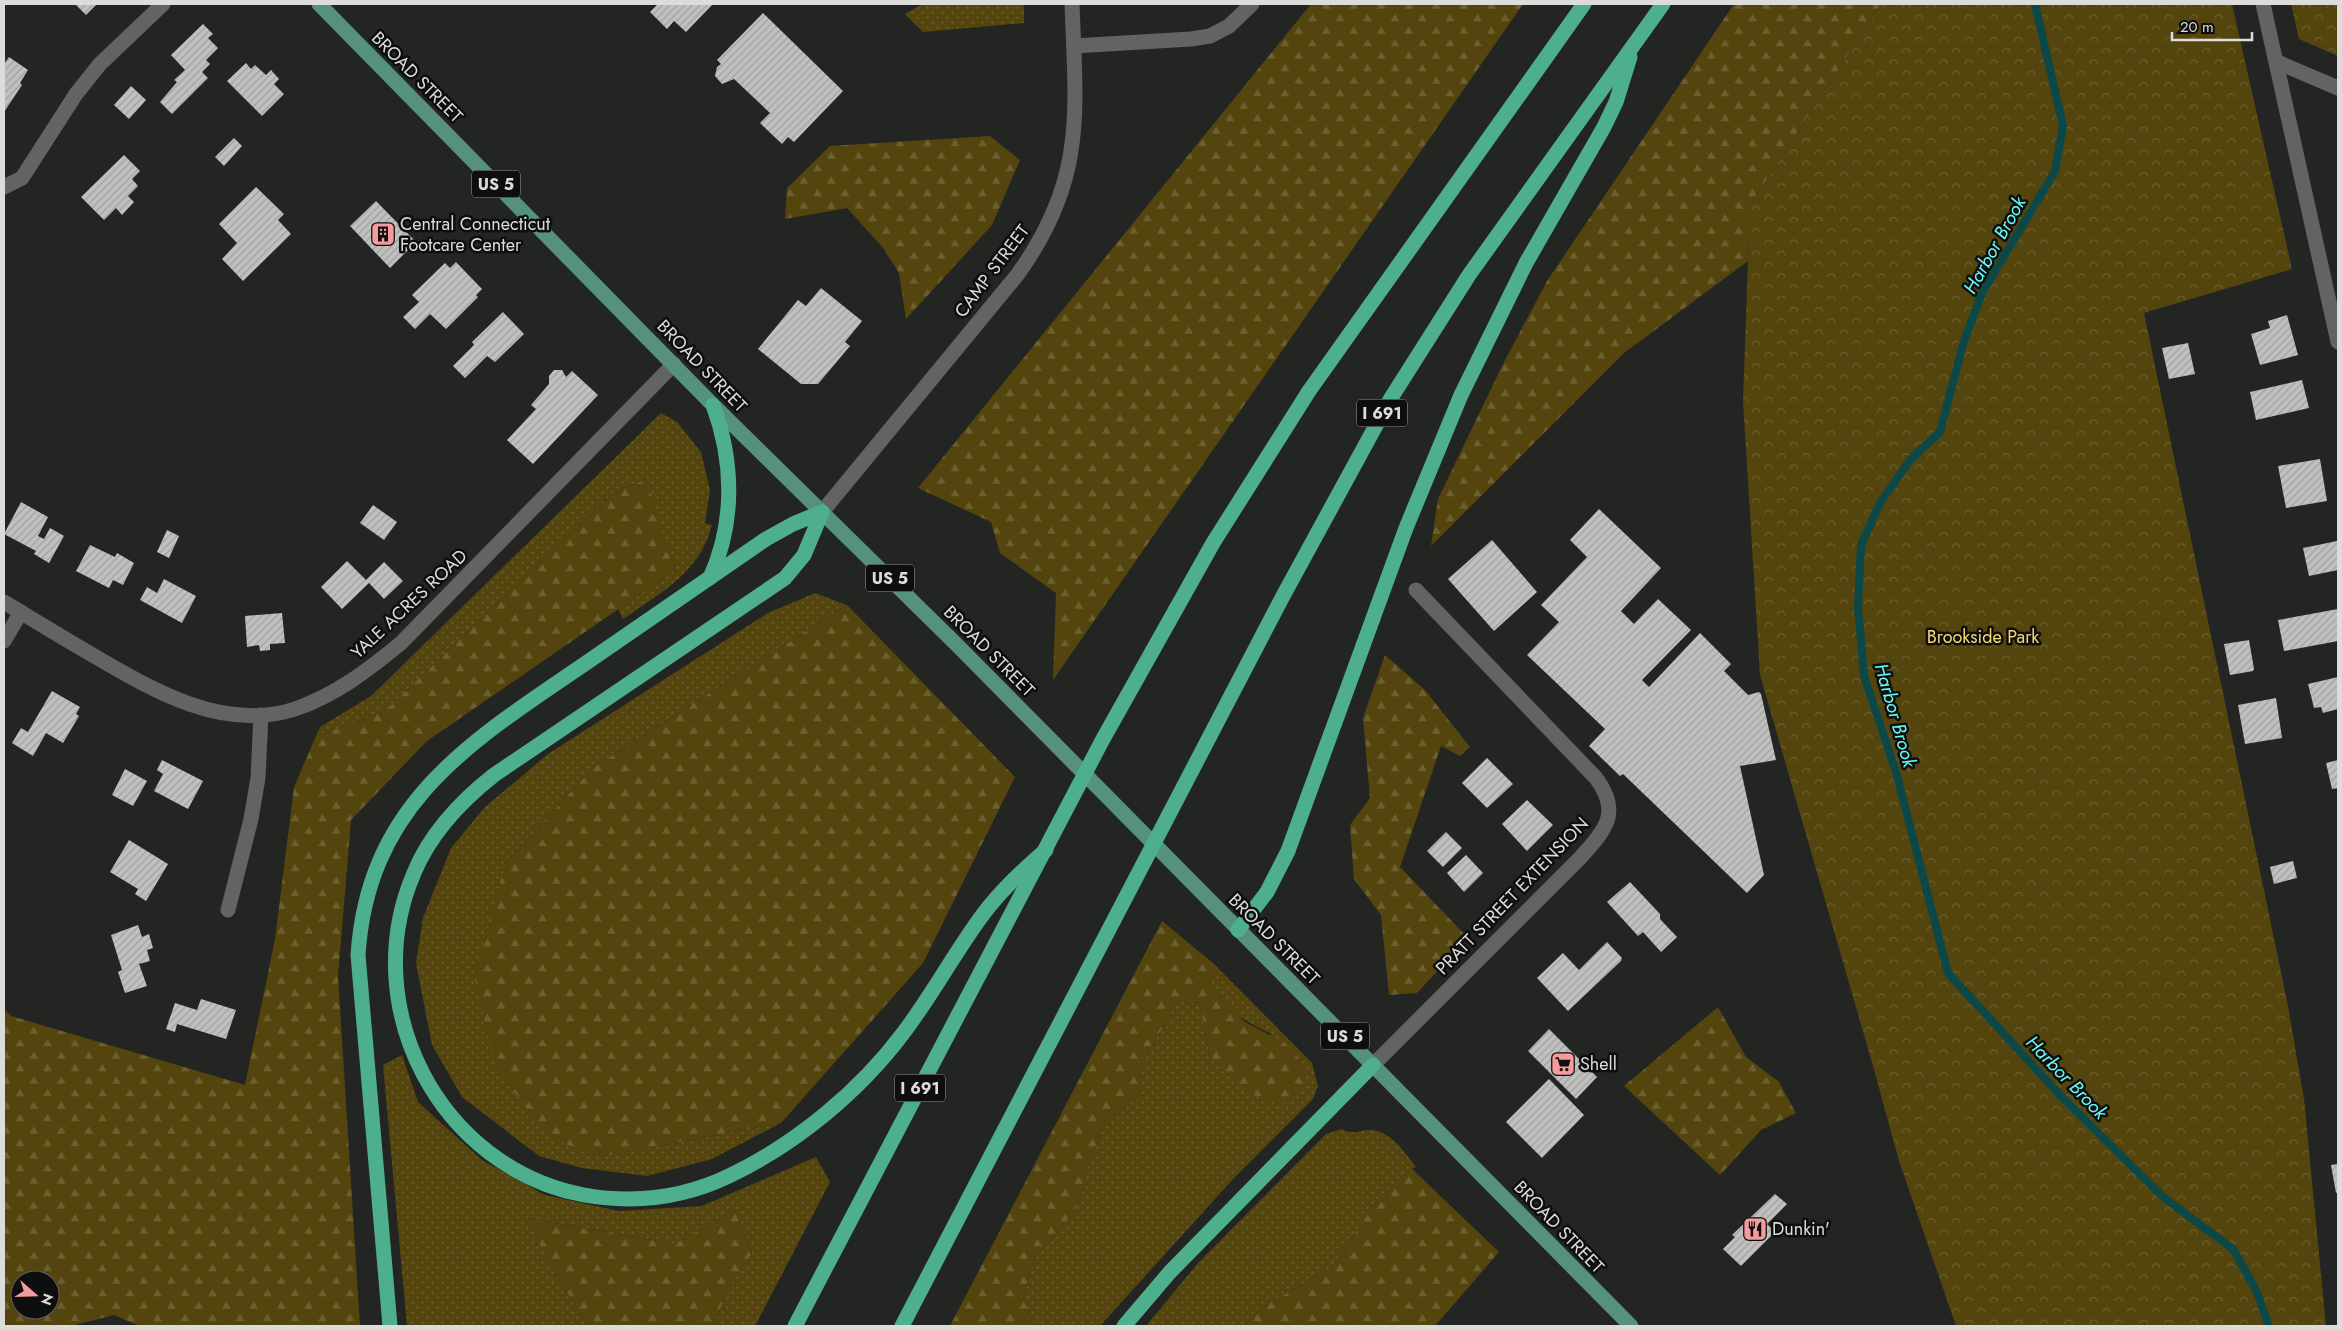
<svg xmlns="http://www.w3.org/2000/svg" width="2342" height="1330" viewBox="0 0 2342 1330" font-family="Jost,sans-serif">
	<defs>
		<pattern id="grass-dots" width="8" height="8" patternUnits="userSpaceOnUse" patternTransform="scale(1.25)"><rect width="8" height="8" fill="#54450e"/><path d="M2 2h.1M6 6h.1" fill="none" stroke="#6c5f30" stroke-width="1.8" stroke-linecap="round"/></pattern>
		<pattern id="forest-firs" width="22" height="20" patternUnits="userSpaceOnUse" patternTransform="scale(1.25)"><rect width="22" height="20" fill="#54450e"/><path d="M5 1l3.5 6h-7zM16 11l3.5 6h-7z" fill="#6c5f30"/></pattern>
		<pattern id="park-crowns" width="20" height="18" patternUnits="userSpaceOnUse" patternTransform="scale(1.25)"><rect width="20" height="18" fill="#54450e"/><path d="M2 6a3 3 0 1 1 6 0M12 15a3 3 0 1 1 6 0" fill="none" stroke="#6c5f30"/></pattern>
		<pattern id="building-hatch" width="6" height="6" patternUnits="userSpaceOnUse" patternTransform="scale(1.25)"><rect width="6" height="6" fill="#c0c1be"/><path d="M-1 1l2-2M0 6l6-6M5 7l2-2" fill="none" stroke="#a0a19f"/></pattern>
	</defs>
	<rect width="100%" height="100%" fill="#232523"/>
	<g fill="url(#grass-dots)">
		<polygon points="923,4 1024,4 1024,23 923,32 905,14"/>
		<path d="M661,413L677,422L701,452L710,490L705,523L712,525C700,573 660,593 623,619L618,609L675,570L645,479L613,493L385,711L316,736L320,727L371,696Z"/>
		<polygon points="815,593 847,605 594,767 506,862 599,1157 781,1123 712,1159 647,1176 582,1168 539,1156 462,1097 432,1045 416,963 423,918 451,848 485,807 548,754 768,613"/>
		<path d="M1213,963L1312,1063L1318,1086L1313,1099L1234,1178L1100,1326H1034L1023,1298L1034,1259L1075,1212L1089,1162L1106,1120L1139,1097L1143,1061L1178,1001L1200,1003L1210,1059L1272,1034C1254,1026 1218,1008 1213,987C1212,980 1213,970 1213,963Z"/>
		<polygon points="402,1055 418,1102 482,1160 545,1195 619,1211 702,1206 816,1157 830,1182 755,1326 714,1326 728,1288 752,1253 735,1210 675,1244 527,1218 556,1275 588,1326 407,1326 383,1065"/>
		<path d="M1342,1129C1352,1136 1361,1129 1372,1130C1393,1133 1404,1152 1416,1167L1411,1169L1378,1199L1333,1266L1263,1307L1244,1326H1146L1198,1263L1326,1134Z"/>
	</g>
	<g fill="url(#forest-firs)" fill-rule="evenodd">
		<polygon points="1311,4 1523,4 1053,680 1056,593 1000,553 991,522 918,488"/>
		<polygon points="1734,4 1881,4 1750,205 1748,261 1624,353 1431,546 1438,499 1503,364 1547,281"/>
		<polygon points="990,136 1020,160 992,225 906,319 899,273 884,249 847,208 785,219 787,188 830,146"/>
		<path d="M646,479L675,570L427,741L351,820L338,976L360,1326H140L114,1315L71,1326H4V1009L11,1016L245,1085L275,939L294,787L316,736L385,711L613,493ZM20,1280H50V1310H20Z"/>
		<polygon points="847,605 1015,777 923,963 781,1123 599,1157 548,1137 496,1068 474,975 506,862 594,767"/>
		<polygon points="1385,655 1425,690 1470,747 1460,756 1441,746 1400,867 1468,938 1417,993 1389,995 1381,915 1354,879 1350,825 1370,798 1363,718"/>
		<polygon points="1162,921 1213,963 1214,988 1228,1006 1245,1022 1285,1043 1308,1070 1301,1090 1282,1103 1247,1093 1210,1059 1200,1003 1178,1001 1143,1061 1139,1097 1106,1120 1089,1162 1075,1212 1034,1259 1023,1298 1034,1326 950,1326"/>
		<polygon points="1718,1007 1746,1057 1779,1082 1796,1113 1761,1130 1720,1175 1624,1086"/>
		<polygon points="1411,1168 1499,1252 1435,1326 1244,1326 1263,1307 1333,1266 1378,1199"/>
		<polygon points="735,1210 752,1253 728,1288 714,1326 588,1326 556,1275 526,1218 675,1244"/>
	</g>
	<g fill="url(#park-crowns)">
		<polygon points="1881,4 2232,4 2292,269 2144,313 2288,1006 2304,1099 2326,1326 1956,1326 1899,1161 1875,1073 1760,675 1743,401 1750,205"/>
		<polygon points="2291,4 2338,4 2338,56 2299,39"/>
	</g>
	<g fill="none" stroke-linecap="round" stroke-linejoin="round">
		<polyline stroke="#0b4847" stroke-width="8" points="2035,4 2063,126 2055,171 1982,293 1963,344 1940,432 1911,459 1880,503 1861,545 1858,607 1864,676 1896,772 1948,973 2060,1095 2163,1197 2233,1249 2256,1290 2269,1326"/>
	</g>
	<g fill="url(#building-hatch)">
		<polygon points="75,4 97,4 86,15"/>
		<polygon points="658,4 713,4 686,32 674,21 667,29 650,12"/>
		<polygon points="763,13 843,91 794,142 788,137 782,144 760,123 770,113 734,79 722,84 715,76 717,67 721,64 717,60"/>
		<polygon points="203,24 213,34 208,38 218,48 206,60 210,64 202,72 208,78 172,114 160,102 177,82 174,80 185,70 171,55"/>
		<polygon points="9,57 28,70 20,83 22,85 4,112 4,64"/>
		<polygon points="246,63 251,69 255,65 266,75 271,70 279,79 274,84 284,94 262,116 227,81"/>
		<polygon points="131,86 146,100 129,119 114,105"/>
		<polygon points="234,138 242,146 224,166 215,157"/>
		<polygon points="124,155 140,171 132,179 138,186 128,196 134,202 122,215 116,208 104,220 81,197"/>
		<polygon points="256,187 284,214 278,220 291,234 243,281 222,259 237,243 219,224"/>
		<polygon points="376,201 416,242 390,268 350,226"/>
		<polygon points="456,262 482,289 476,295 478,297 446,329 430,314 415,329 403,317 419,302 412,295 445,263 450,268"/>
		<polygon points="821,288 862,321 845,342 850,346 818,384 801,384 758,349 798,300 806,306"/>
		<polygon points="503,312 524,334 495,362 487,356 465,378 453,366 474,345 472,342"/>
		<polygon points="2287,315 2298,355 2260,365 2251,334 2270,328 2268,321"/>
		<polygon points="2188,343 2195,374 2169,379 2162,348"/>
		<polygon points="554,370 562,370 566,377 572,371 598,395 533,464 507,440 536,409 531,405 549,384 549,376"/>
		<polygon points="2302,380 2309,408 2256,420 2250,392"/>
		<polygon points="2320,459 2327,501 2286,508 2278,466"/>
		<polygon points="21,502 48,517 38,536 44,539 50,528 64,536 49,563 34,554 36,551 4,534"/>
		<polygon points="373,505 397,522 384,540 360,523"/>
		<polygon points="1599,509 1661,568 1621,611 1634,624 1658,599 1691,630 1642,680 1649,687 1700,633 1731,664 1724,671 1748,695 1759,692 1761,694 1776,760 1740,766 1764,875 1747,893 1623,774 1620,776 1589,746 1605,729 1527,655 1559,622 1541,605 1587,557 1570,540"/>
		<polygon points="167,530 179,536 169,558 157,552"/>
		<polygon points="1492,540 1537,592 1494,631 1448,579"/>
		<polygon points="2337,541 2338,570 2309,576 2303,548"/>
		<polygon points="90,545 115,557 117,553 134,563 123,585 113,580 109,588 76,571"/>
		<polygon points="347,561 366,580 384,562 403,581 384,599 369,583 342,609 321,587"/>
		<polygon points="164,579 196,596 182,623 140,600 147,587 157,593"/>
		<polygon points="2338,609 2338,641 2284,651 2278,620"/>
		<polygon points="282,613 285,643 270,644 270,650 260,651 259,645 247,647 245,616"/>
		<polygon points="2249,640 2254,669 2253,671 2230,675 2224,644"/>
		<polygon points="2338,677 2338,709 2323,713 2321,707 2314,708 2308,684"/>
		<polygon points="52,691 80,707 76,714 79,716 63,743 46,733 33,756 12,743 21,728 28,732"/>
		<polygon points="2276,698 2282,738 2245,744 2238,705"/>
		<polygon points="1487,758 1513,784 1487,808 1462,783"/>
		<polygon points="162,760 203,781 188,809 154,791 163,774 157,770"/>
		<polygon points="2338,760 2338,788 2332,789 2326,763"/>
		<polygon points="125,769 147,781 133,806 112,795"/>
		<polygon points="1527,800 1553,825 1527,851 1502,824"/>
		<polygon points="1446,832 1462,848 1443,867 1427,851"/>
		<polygon points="129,840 168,864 146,901 135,894 138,889 110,872"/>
		<polygon points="1466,855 1483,873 1464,892 1447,873"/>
		<polygon points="2293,861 2297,878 2274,884 2270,867"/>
		<polygon points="1630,882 1660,914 1660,919 1677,937 1661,952 1643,932 1638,936 1607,902"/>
		<polygon points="138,925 142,937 149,934 153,948 147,950 150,961 139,964 147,986 125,993 118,972 122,970 111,935"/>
		<polygon points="1607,942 1622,958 1621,961 1568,1011 1537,978 1563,953 1579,970"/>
		<polygon points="201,999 236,1010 226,1039 177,1024 175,1032 166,1029 175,1003 197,1010"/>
		<polygon points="1549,1029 1597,1077 1576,1099 1528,1051"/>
		<polygon points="1549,1079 1584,1115 1542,1158 1506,1122"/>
		<polygon points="2338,1164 2338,1192 2336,1193 2331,1165"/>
		<polygon points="1775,1194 1787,1204 1767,1224 1775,1232 1741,1266 1723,1249 1735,1237 1732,1235"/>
	</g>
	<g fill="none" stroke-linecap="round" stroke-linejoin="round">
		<g stroke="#626462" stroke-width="15">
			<polyline points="2277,62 2338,88"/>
			<polyline points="4,187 22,178 76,94 100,64 163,4"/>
			<path d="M4,602C32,619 60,636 89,653C149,688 222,733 295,709C336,695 368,670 401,643L674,364"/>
			<polyline points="4,641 21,612"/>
			<polyline points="228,910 251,819 258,778 261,715"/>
			<path d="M1373,1065L1580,858C1605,830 1622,813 1596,778L1416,590"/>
		</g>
		<g stroke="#626462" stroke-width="15">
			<polyline points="2263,4 2338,342"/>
			<polyline points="1074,46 1191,39 1210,36 1229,26 1252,4"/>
			<path d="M822,512L1018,274C1086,179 1076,113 1072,4"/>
		</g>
		<polyline stroke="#56917c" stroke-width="15" points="319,4 713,405 957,645 1631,1326"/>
		<g stroke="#4eaf8d" stroke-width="15">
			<path d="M822,512L804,555L785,578L494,775C461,801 430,834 414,873C356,1007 440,1168 584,1195C635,1204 684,1198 731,1175C797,1143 860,1091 904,1032C932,995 954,954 981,917C1000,891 1022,871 1046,850"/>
			<path d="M710,578C735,523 734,462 713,405"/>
			<polyline points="1238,930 1267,892 1288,851 1406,528 1461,395 1526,263 1604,127 1616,102 1630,57"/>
			<path d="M390,1326L358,955C368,802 472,741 586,663C646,622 706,581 766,539L793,524L822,512"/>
			<polyline points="795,1326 1103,739 1213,543 1309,391 1584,4"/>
			<polyline points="902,1326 1283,596 1391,398 1469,275 1663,4"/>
			<polyline points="1124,1326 1170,1272 1373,1065"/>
		</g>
	</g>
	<defs>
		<g id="building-square" transform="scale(1.25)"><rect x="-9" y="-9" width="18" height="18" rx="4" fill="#f59b9d" stroke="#0d0e0d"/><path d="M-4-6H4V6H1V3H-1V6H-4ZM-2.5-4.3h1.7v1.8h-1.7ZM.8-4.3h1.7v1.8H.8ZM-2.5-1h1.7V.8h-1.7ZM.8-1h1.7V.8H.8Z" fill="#111"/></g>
		<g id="supermarket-square" transform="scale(1.25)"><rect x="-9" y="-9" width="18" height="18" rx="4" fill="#f59b9d" stroke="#0d0e0d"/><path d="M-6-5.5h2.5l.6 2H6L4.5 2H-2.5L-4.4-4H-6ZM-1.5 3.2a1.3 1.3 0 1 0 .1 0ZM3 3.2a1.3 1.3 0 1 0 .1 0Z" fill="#111"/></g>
		<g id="restaurant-square" transform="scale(1.25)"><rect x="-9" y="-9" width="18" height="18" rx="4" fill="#f59b9d" stroke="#0d0e0d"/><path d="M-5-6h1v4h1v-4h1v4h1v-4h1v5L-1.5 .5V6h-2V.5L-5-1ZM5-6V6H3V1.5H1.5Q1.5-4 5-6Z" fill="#111"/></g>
	</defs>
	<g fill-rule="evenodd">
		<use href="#building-square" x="383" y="234"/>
		<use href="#supermarket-square" x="1563" y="1064"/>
		<use href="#restaurant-square" x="1755" y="1229"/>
	</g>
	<g text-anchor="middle" stroke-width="5" stroke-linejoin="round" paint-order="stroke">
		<g fill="#0d0e0d" stroke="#9e9f9d" stroke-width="1">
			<rect x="472" y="170.5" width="48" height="27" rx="4"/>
			<rect x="1357" y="399.5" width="50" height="27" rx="4"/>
			<rect x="866" y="564.5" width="48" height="27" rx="4"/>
			<rect x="1321" y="1022.5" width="48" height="27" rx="4"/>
			<rect x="895" y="1074.5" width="50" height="27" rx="4"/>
		</g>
		<g font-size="16" font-weight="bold" fill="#dcdddb">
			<text x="496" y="190">US 5</text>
			<text x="1382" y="419">I 691</text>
			<text x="890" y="584">US 5</text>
			<text x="1345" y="1042">US 5</text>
			<text x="920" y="1094">I 691</text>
		</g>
		<g font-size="18" fill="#dcdddb" stroke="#0d0e0d">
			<text transform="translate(417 77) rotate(45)" y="6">BROAD STREET</text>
			<text transform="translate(992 271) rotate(-53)" y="6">CAMP STREET</text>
			<text transform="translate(702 366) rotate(46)" y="6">BROAD STREET</text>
			<text transform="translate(409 604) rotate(-43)" y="6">YALE ACRES ROAD</text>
			<text transform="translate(989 651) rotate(45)" y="6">BROAD STREET</text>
			<text transform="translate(1512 896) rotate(-46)" y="6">PRATT STREET EXTENSION</text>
			<text transform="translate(1274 939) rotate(45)" y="6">BROAD STREET</text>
			<text transform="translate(1559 1227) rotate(46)" y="6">BROAD STREET</text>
		</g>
		<g font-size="18" fill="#dcdddb" stroke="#0d0e0d" text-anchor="start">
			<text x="400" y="230">Central Connecticut<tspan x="400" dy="21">Footcare Center</tspan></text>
			<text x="1580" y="1070">Shell</text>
			<text x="1772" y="1235">Dunkin'</text>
		</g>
		<g font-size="18" fill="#f7d872" stroke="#0d0e0d">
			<text x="1983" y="643">Brookside Park</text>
		</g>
		<g font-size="19" font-style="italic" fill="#66fcf8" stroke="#0d0e0d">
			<text transform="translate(1994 245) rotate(-61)" y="7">Harbor Brook</text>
			<text transform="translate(1896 715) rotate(74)" y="7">Harbor Brook</text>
			<text transform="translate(2067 1077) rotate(46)" y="7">Harbor Brook</text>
		</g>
	</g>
	<rect width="2342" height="1330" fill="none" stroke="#dcdddb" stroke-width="10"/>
	<g transform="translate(35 1295) rotate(110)"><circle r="24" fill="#0d0e0d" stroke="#60615f"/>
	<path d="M0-4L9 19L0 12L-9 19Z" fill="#f59b9d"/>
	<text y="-8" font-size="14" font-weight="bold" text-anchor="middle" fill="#dcdddb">N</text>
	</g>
	<path d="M2172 32v8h80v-8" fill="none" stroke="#dcdddb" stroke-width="2.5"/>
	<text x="2180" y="32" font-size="15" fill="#dcdddb" stroke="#0d0e0d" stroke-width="4" paint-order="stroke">20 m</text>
</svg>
